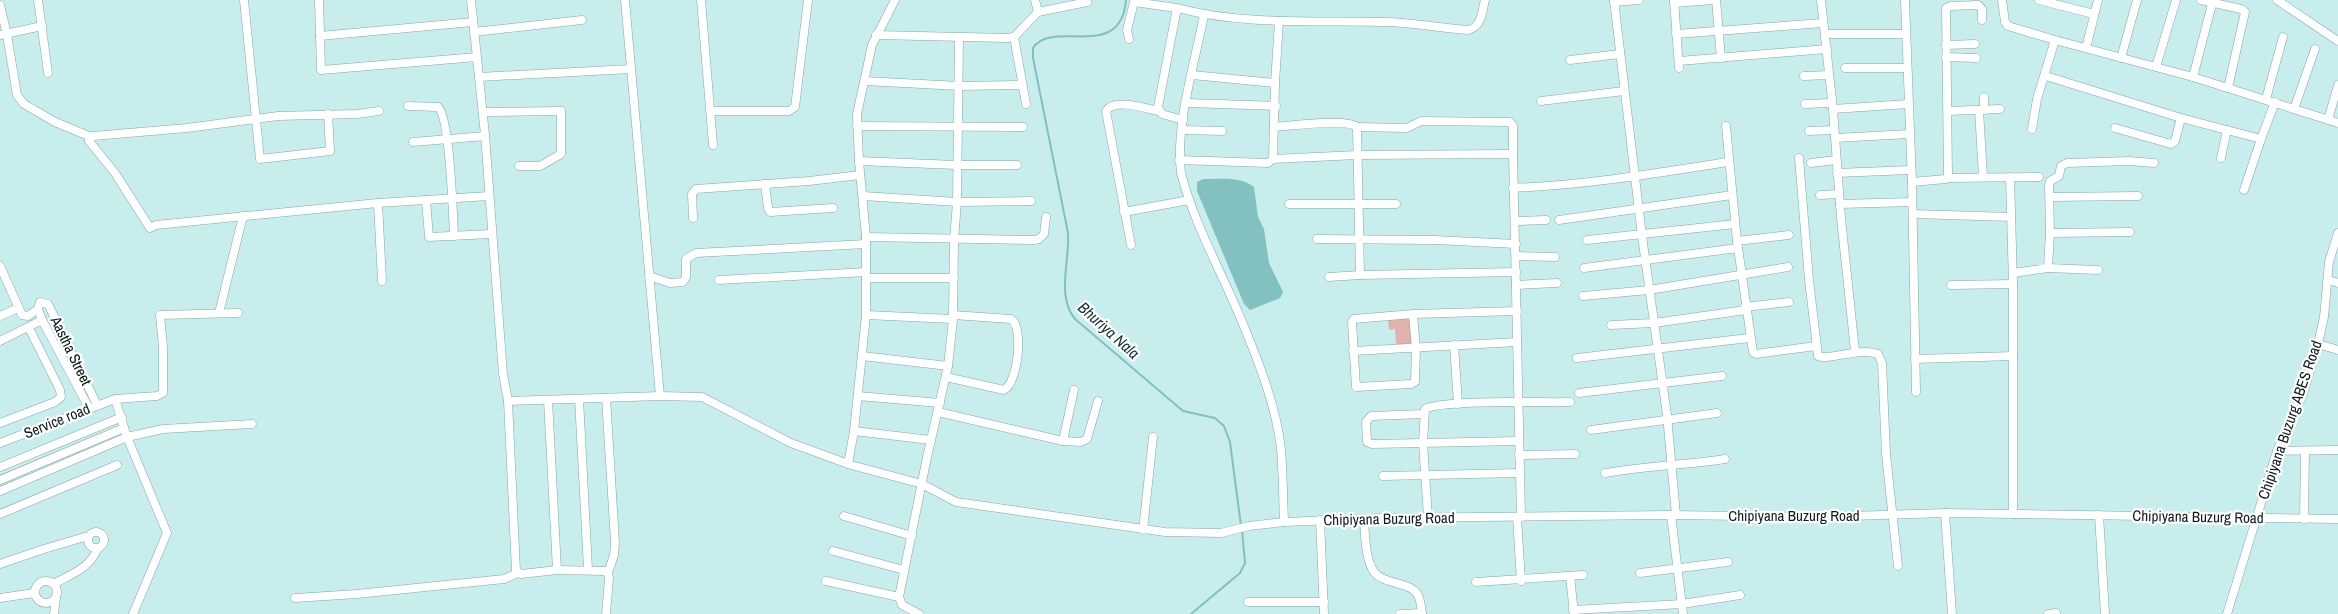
<svg xmlns="http://www.w3.org/2000/svg" width="2338" height="614" viewBox="0 0 2338 614" font-family="'Archivo Narrow',sans-serif">
	<rect width="100%" height="100%" fill="#c8eded"/>
	<polygon fill="#e2b1ac" points="1411,315 1413,345 1396,344 1395,329 1389,330 1388,318"/>
	<path fill="#83c0c0" d="M1203,179C1219,179 1241,176 1254,187L1258,217L1264,229L1269,263L1283,292L1280,298L1250,310L1244,304L1197,191V182Z"/>
	<g fill="none" stroke-linecap="round" stroke-linejoin="round">
		<g stroke="#83c0c0" stroke-width="2">
			<path d="M1126,0C1121,63 1052,18 1033,48V58L1068,233C1070,261 1056,296 1075,319L1183,411L1215,418L1224,426L1230,442L1241,526"/>
			<polyline points="1191,614 1240,573 1245,563 1242,530"/>
		</g>
		<g stroke="#84a7a7" stroke-width="9">
			<g id="minor">
				<polyline points="38,0 48,73"/>
				<polyline points="244,0 260,159 330,151 328,114"/>
				<polyline points="319,0 321,70 477,57"/>
				<polyline points="471,0 485,135 503,374 508,401 660,396 702,397 791,443 851,465 922,484 956,502 1165,532 1221,533 1249,526 1284,522 1383,518 1671,515 1819,517 1945,513 2338,519"/>
				<polyline points="625,0 660,396"/>
				<polyline points="701,0 713,145"/>
				<polyline points="1035,0 1038,12"/>
				<polyline points="1614,0 1642,236 1667,415 1676,515"/>
				<polyline points="1674,0 1679,68"/>
				<polyline points="1716,0 1721,58"/>
				<polyline points="1821,0 1833,109 1841,218 1855,351"/>
				<polyline points="1905,0 1912,182 1916,392"/>
				<polyline points="2002,0 2005,22 2008,26 2055,40 2037,99 2032,129"/>
				<polyline points="2039,0 2094,14"/>
				<polyline points="2201,0 2241,9 2245,12 2228,88"/>
				<polyline points="2277,0 2338,41"/>
				<polyline points="1614,2 1639,0"/>
				<polyline points="1674,3 1713,0"/>
				<polyline points="0,5 7,35 17,95 24,104 55,122 91,137"/>
				<path d="M1177,8C1246,26 1318,20 1388,22C1415,23 1442,28 1468,30C1482,27 1482,11 1485,0"/>
				<path d="M1204,15C1195,63 1175,125 1181,173C1196,231 1228,283 1249,339C1263,373 1277,412 1281,449C1283,473 1283,498 1284,522"/>
				<polyline points="474,32 582,20"/>
				<polyline points="1676,34 1823,23"/>
				<polyline points="1825,34 1906,34"/>
				<polyline points="0,35 42,26"/>
				<polyline points="876,35 1007,38 1014,37 1038,12 1087,2"/>
				<polyline points="320,36 473,22"/>
				<polyline points="1014,37 1026,104"/>
				<polyline points="1129,39 1127,30 1134,2 1177,8 1158,107 1162,114 1183,120"/>
				<polyline points="2055,40 2193,77 2338,123"/>
				<polyline points="1946,45 1975,44"/>
				<polyline points="2086,48 2098,0"/>
				<polyline points="1946,57 1976,58"/>
				<polyline points="2121,58 2137,0"/>
				<polyline points="1570,60 1620,54"/>
				<polyline points="1679,61 1827,49"/>
				<polyline points="2156,67 2176,0"/>
				<polyline points="1845,68 1907,68"/>
				<polyline points="1804,76 1829,75"/>
				<polyline points="2046,76 2181,118 2261,139 2275,102"/>
				<polyline points="479,77 631,69"/>
				<polyline points="2193,77 2212,4"/>
				<polyline points="864,81 960,86 1022,85"/>
				<polyline points="1275,83 1279,21"/>
				<polyline points="1984,97 1984,110"/>
				<polyline points="2266,99 2283,37"/>
				<polyline points="1541,101 1624,91"/>
				<polyline points="1187,103 1276,106"/>
				<polyline points="1805,104 1832,103"/>
				<path d="M408,106L438,107C450,117 453,216 454,236"/>
				<polyline points="1833,109 1908,104"/>
				<polyline points="2294,109 2315,49"/>
				<polyline points="1979,110 1983,177"/>
				<polyline points="379,111 357,114 278,116 187,128 93,136 89,141 115,173 150,228 156,225 378,203 489,196"/>
				<polyline points="711,111 789,111 795,107 808,0"/>
				<polyline points="1948,111 2000,109"/>
				<polyline points="483,112 561,111 561,154 540,166 519,166"/>
				<polyline points="2328,120 2338,85"/>
				<polyline points="857,126 1023,127"/>
				<polyline points="1726,126 1737,241 1753,352 1756,354 1816,346"/>
				<path d="M1274,127C1290,126 1347,118 1357,127L1360,275L1516,272"/>
				<polyline points="1357,127 1407,128 1421,121 1510,122 1513,126 1513,154"/>
				<polyline points="2115,128 2171,144 2175,141 2181,118"/>
				<polyline points="1182,130 1222,131"/>
				<polyline points="1809,131 1834,130"/>
				<polyline points="1835,138 1909,134"/>
				<polyline points="413,142 485,136"/>
				<path d="M1799,158L1809,280L1818,356C1828,361 1859,347 1878,354L1882,363L1886,454L1898,566"/>
				<polyline points="2221,158 2227,130"/>
				<polyline points="1273,159 1357,155 1513,154 1521,517"/>
				<polyline points="1179,160 1268,163 1273,159 1275,83 1192,75"/>
				<polyline points="859,161 956,165 1017,165"/>
				<polyline points="1811,163 1836,160"/>
				<polyline points="1837,173 1910,170"/>
				<polyline points="2010,177 2013,284 2013,514"/>
				<polyline points="1948,178 2039,177"/>
				<polyline points="1912,182 1946,179 1948,176 1946,8 1950,6 1978,5 1982,9 1982,20"/>
				<polyline points="765,184 768,208 770,212 833,208"/>
				<path d="M1513,188C1586,185 1657,173 1728,162"/>
				<polyline points="2244,190 2261,139"/>
				<polyline points="1820,195 1839,194"/>
				<polyline points="863,196 957,202 1031,201"/>
				<polyline points="2050,197 2138,196"/>
				<polyline points="426,200 429,237 491,234"/>
				<polyline points="378,203 382,281"/>
				<polyline points="1289,204 1396,204"/>
				<polyline points="1840,204 1912,202"/>
				<polyline points="1124,212 1189,200"/>
				<polyline points="1913,214 2011,217"/>
				<polyline points="693,218 692,194 696,189 809,181 860,175"/>
				<polyline points="1559,220 1732,195"/>
				<polyline points="1515,221 1546,220"/>
				<polyline points="2050,233 2130,232"/>
				<polyline points="866,237 1034,240 1039,239 1044,234 1046,217"/>
				<polyline points="1317,239 1435,240 1516,244"/>
				<polyline points="1587,240 1735,224"/>
				<polyline points="1737,241 1789,235"/>
				<path d="M1131,245L1106,111C1114,98 1145,108 1158,111"/>
				<polyline points="1516,256 1555,257"/>
				<polyline points="0,266 22,315 28,316 38,309"/>
				<polyline points="1584,268 1738,248"/>
				<polyline points="2048,268 2098,270"/>
				<polyline points="2013,273 2048,268 2050,233 2049,185 2050,181 2059,176 2061,166 2067,163 2129,161 2154,163"/>
				<polyline points="649,276 670,283 683,282 686,277 686,259 696,253 866,244"/>
				<polyline points="1329,277 1360,275"/>
				<polyline points="866,278 954,278"/>
				<polyline points="719,280 866,272"/>
				<polyline points="2328,280 2338,283"/>
				<polyline points="1516,285 1557,283"/>
				<polyline points="1951,285 2013,284"/>
				<polyline points="1583,296 1649,290 1788,267"/>
				<polyline points="1745,307 1789,302"/>
				<polyline points="219,313 243,216"/>
				<polyline points="1413,314 1416,349 1415,382 1411,384 1356,387 1352,322 1354,319 1413,314 1517,311"/>
				<polyline points="866,315 953,319"/>
				<polyline points="0,316 18,308"/>
				<polyline points="1611,325 1654,323 1746,310"/>
				<polyline points="0,341 42,320"/>
				<polyline points="2318,344 2338,350"/>
				<polyline points="1454,345 1458,404"/>
				<polyline points="1353,351 1517,342"/>
				<polyline points="862,356 948,366"/>
				<polyline points="1577,358 1749,338"/>
				<polyline points="1915,359 2013,356"/>
				<path d="M946,377L1004,390C1018,383 1024,327 1011,319L953,315"/>
				<polyline points="1579,393 1722,376"/>
				<polyline points="858,396 940,403"/>
				<polyline points="606,398 615,542 614,555 608,573"/>
				<polyline points="579,399 588,569"/>
				<polyline points="548,400 557,570"/>
				<polyline points="508,401 516,571 521,574 557,570 605,571 608,573 609,578 606,614"/>
				<polyline points="89,408 42,320 38,309 40,302 48,304 51,310 97,405"/>
				<polyline points="938,412 1063,441 1081,442 1087,439 1098,401"/>
				<polyline points="1424,414 1371,416 1366,422 1367,442 1372,444 1519,441"/>
				<polyline points="0,423 55,402 61,397 60,390 29,328"/>
				<polyline points="1591,430 1717,413"/>
				<polyline points="854,431 931,440"/>
				<polyline points="1063,441 1074,390"/>
				<polyline points="0,443 115,399"/>
				<polyline points="2277,451 2338,450"/>
				<polyline points="1519,455 1575,454"/>
				<polyline points="848,464 854,431 866,315 866,237 859,161 857,114 872,45 895,0"/>
				<polyline points="0,467 122,417"/>
				<path d="M1605,473C1645,466 1685,465 1725,459"/>
				<polyline points="1383,476 1519,473"/>
				<polyline points="0,480 124,428"/>
				<polyline points="0,491 127,437 163,429 252,424"/>
				<polyline points="1945,513 1952,614"/>
				<polyline points="0,514 117,465"/>
				<polyline points="1671,515 1683,614"/>
				<polyline points="2099,515 2105,614"/>
				<polyline points="844,516 912,536"/>
				<path d="M1428,517L1423,443L1425,409C1442,399 1544,403 1570,402"/>
				<polyline points="1517,517 1521,581"/>
				<path d="M1364,519C1365,534 1365,559 1374,572C1384,585 1410,581 1418,595C1421,601 1421,608 1422,614"/>
				<polyline points="2304,519 2305,451"/>
				<polyline points="1320,520 1324,614"/>
				<polyline points="1143,530 1153,437"/>
				<circle cx="96" cy="540" r="8"/>
				<polyline points="833,551 904,570"/>
				<polyline points="0,564 44,549 88,536"/>
				<polyline points="1640,573 1728,562"/>
				<polyline points="1570,576 1574,614"/>
				<circle cx="46" cy="592" r="11"/>
				<polyline points="826,581 899,597"/>
				<polyline points="1476,582 1583,575"/>
				<path d="M53,584C72,574 89,569 98,548"/>
				<polyline points="0,598 34,593"/>
				<polyline points="295,598 357,594 504,579 518,573"/>
				<polyline points="1248,602 1324,602"/>
				<polyline points="1573,610 1682,604 1740,595"/>
				<polyline points="54,614 56,597"/>
				<polyline points="133,614 167,533 127,437 115,399 157,396 163,393 163,347 160,315 238,313"/>
				<polyline points="919,614 902,605 899,597 927,457 948,366 953,319 954,240 957,202 959,38"/>
				<polyline points="1400,614 1422,613"/>
				<polyline points="2048,614 2056,613"/>
				<polyline points="2227,614 2277,451 2303,394 2318,344 2324,317 2329,262 2338,233"/>
			</g>
		</g>
		<use href="#minor" stroke="#fff" stroke-width="8"/>
	</g>
	<g text-anchor="middle" stroke-width="4.5" stroke-linejoin="round" paint-order="stroke">
		<g font-size="15" fill="#0d1b1b" stroke="#fff">
			<text transform="translate(71 351) rotate(64)" y="5">Aastha Street</text>
			<text transform="translate(2290 420) rotate(-71)" y="5">Chipiyana Buzurg ABES Road</text>
			<text transform="translate(57 421) rotate(-22)" y="5">Service road</text>
			<text x="1794" y="521">Chipiyana Buzurg Road</text>
			<text transform="translate(2198 517) rotate(1)" y="5">Chipiyana Buzurg Road</text>
			<text transform="translate(1389 519) rotate(-1)" y="5">Chipiyana Buzurg Road</text>
		</g>
		<g font-size="16" font-style="italic" fill="#123132" stroke="#fff">
			<text transform="translate(1109 330) rotate(42)" y="6">Bhuriya Nala</text>
		</g>
	</g>
</svg>
